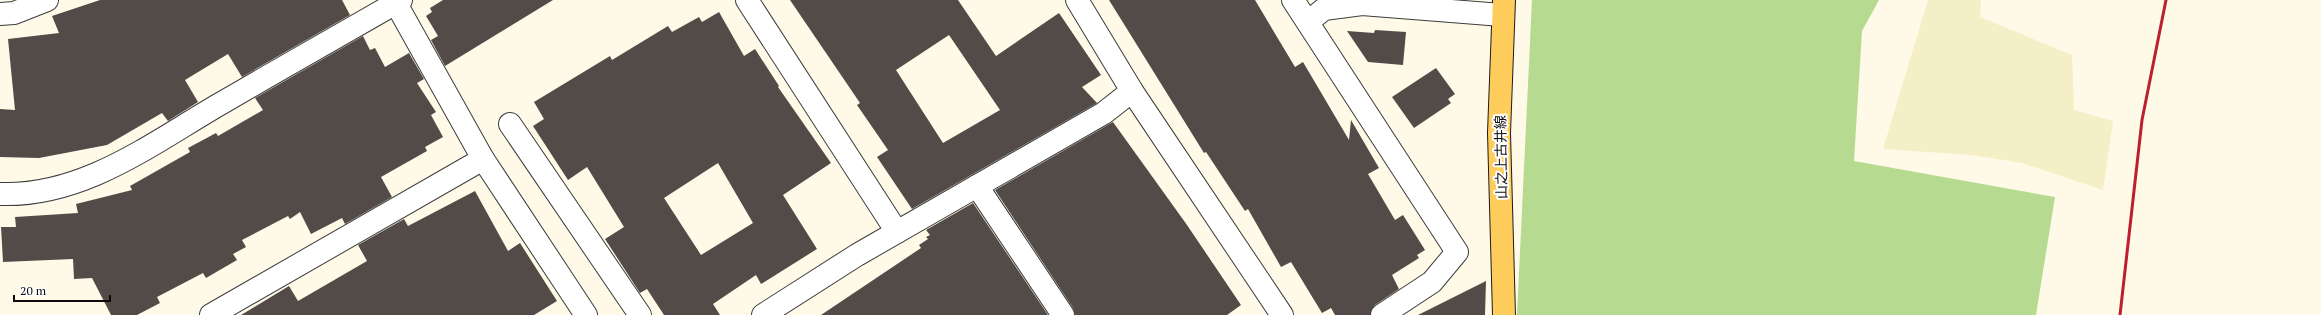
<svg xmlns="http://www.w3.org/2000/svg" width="2321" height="315" viewBox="0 0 2321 315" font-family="'PT Serif','Noto Sans JP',serif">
	<rect width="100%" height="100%" fill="#fff9e8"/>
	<polygon fill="#f5efc8" points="1928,0 1981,0 1980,17 2072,55 2074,110 2113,121 2103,190 2022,163 1971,155 1883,149"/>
	<polygon fill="#b6db90" points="1532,0 1879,0 1862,31 1854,161 2055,197 2036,315 1517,315"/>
	<g fill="#534b47" fill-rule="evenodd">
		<polygon points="100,0 342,0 350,15 242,77 228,54 185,80 198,102 168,121 162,113 107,145 39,158 0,157 0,109 15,110 8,39 59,33 52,16"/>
		<polygon points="443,0 553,0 445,66 431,40 438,36 426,16 432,12 430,8"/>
		<path d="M790,0H958L996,56L1059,13L1101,75L1082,87L1097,103L912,209L877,157L888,150L857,105L860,103ZM949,35L1000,110L943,143L896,70Z"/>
		<polygon points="1109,0 1255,0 1295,67 1303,62 1349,140 1351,120 1379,168 1368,174 1395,220 1403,215 1425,250 1417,255 1419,258 1392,275 1399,289 1375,305 1370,315 1335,315 1331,308 1322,313 1291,262 1281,267 1248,209 1245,211 1206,152 1204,153"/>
		<path d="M719,12L744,56L755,49L779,86L778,87L831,163L783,195L817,249L761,284L756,275L713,304L720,315H664L647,289L640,293L605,239L624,227L587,167L568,180L533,126L544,119L534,102L610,56L612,60L668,26L672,32L699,17L702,22ZM718,163L753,223L701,255L664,198Z"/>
		<polygon points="1375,30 1406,32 1403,65 1368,62 1347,31 1374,33"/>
		<polygon points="363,36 370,50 375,48 385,67 409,53 424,79 417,83 436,112 431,115 443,137 425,147 427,151 381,177 392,197 345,224 342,218 311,234 300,212 290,219 288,216 242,240 246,247 233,254 237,260 206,278 203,273 157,297 160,303 137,315 111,315 92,278 74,279 73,259 3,262 1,227 16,227 15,217 78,213 76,204 132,190 130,186 190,152 188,148 216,133 218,136 263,110 255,98"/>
		<polygon points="1436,68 1455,94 1448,99 1451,103 1414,128 1392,97"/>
		<polygon points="1113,122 1187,225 1241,305 1227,315 1075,315 1073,308 995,190"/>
		<polygon points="475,191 508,251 520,243 557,301 534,315 241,315 289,286 298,301 367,261 358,245 404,219 408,226"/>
		<polygon points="973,203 1048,315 821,315 921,248 919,245 928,239 926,237 930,235 926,230"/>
		<polygon points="1486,281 1485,315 1418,315"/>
	</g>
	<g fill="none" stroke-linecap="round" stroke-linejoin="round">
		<g stroke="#3d3d3d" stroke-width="24">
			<g id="minor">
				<polyline points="394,0 483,159 586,315"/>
				<polyline points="747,0 897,232"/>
				<polyline points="1077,0 1132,91 1282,315"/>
				<polyline points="1293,0 1457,252 1432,282 1382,315"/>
				<polyline points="0,14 14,13 47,0"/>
				<polyline points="1308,22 1324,9 1362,4 1502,15"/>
				<polyline points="510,124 640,315"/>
				<polyline points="977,186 1063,315"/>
				<path d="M0,194C83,197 151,144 220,104C280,69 340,35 401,0"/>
				<polyline points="211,315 483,159"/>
				<polyline points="763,315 857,255 1104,113 1132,91"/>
			</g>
		</g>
		<g stroke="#1b1b1b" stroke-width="24">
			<polyline id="major" points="1504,0 1499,133 1504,315"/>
		</g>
		<use href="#minor" stroke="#fff" stroke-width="22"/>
		<use href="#major" stroke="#fdcc5a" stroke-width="22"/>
		<polyline stroke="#be1f30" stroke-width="3" points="2120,315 2142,120 2166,0"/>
	</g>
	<g text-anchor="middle" stroke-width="4" stroke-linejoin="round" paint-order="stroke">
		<g font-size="14" fill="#0a0a0a" stroke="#fff">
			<text transform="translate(1501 157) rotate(-91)" y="5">山之上古井線</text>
		</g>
	</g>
	<path d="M14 295v6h96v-6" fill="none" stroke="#0a0a0a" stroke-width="2"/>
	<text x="20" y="295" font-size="12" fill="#0a0a0a" stroke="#ffffff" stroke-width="3" paint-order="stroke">20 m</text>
</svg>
